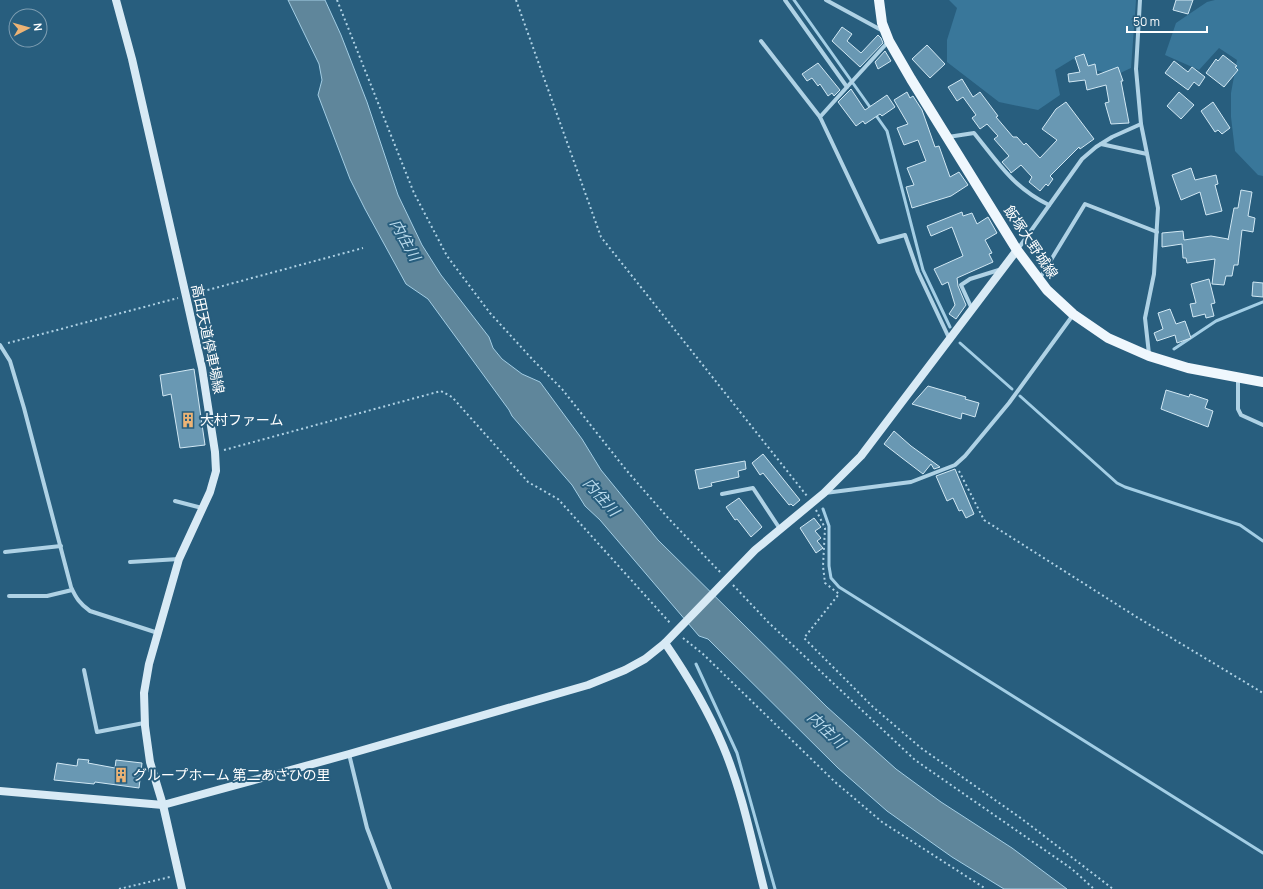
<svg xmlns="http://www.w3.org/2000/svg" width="1263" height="889" viewBox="0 0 1263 889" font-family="Manrope,'Noto Sans JP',sans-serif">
	<rect width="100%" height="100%" fill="#285e7e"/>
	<g fill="#39779a">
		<polygon points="949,0 1136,0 1131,68 1116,75 1095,70 1073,59 1055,70 1060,95 1038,110 999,102 947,62 947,40 957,8"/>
		<polygon points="1215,0 1263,0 1263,176 1258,175 1235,151 1231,117 1231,93 1237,60 1219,48 1199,70 1165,55 1176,23 1207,2"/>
	</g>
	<polygon fill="#5f869b" stroke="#a3cee5" points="288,0 325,0 341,35 367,102 398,195 422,245 441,275 489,337 493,348 502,359 522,374 540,382 582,439 601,470 658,540 827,707 896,769 941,802 1012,848 1067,889 1004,889 952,857 887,811 838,768 708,639 699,636 600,520 585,506 572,485 512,416 509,410 428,299 406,284 365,209 350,179 318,95 322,80 319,64"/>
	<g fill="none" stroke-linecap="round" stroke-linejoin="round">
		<g stroke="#a3cee5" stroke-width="3">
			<polyline points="794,0 872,110"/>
			<polyline points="875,114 887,131 923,270 950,327"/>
			<polyline points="960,343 1012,389"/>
			<polyline points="1174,349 1216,321 1263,302"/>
			<polyline points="1020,396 1117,483 1125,487 1240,525 1263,541"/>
			<polyline points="823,509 829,526 829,566 831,578 839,587 1263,853"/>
			<polyline points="696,664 737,753 775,889"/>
		</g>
	</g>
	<g fill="#6998b3" stroke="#d1e8f4">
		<polygon points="1176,0 1193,0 1188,14 1173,10"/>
		<polygon points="842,27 852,34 847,41 861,53 878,35 881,38 883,43 860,67 832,41"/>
		<polygon points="927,45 945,64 930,78 912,59"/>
		<polygon points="885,51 891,61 878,69 875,62"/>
		<polygon points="1084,54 1088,66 1095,64 1097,75 1118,67 1123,81 1121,81 1129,123 1111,124 1105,103 1109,102 1106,85 1087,90 1085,80 1069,82 1068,74 1080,72 1075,57"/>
		<polygon points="1223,55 1237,66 1235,67 1238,70 1224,87 1206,73 1216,59 1218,61"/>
		<polygon points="1174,61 1188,72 1192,67 1205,77 1199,86 1194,82 1188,90 1165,73"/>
		<polygon points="818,63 840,90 834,96 832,93 828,96 820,84 818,86 812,78 807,81 802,74"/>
		<polygon points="962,79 973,97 980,92 998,116 996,117 1013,137 1017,137 1024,145 1026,143 1040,158 1057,140 1042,129 1056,109 1066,102 1094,139 1080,149 1079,147 1050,176 1053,179 1048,186 1046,184 1040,191 1029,182 1032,177 1021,165 1011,173 1010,171 1002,162 1009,156 994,139 998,136 987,124 980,129 972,118 976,115 963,97 957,101 948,87"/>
		<polygon points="851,89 865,110 887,95 895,107 882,116 880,114 865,124 863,121 856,126 838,102"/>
		<polygon points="907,92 910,98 913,96 922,110 935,147 939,146 950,177 959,172 968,185 951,196 912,208 906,187 914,185 907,168 926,161 918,140 904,145 897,128 908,124 894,100"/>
		<polygon points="1179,92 1194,105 1181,119 1167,106"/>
		<polygon points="1213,102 1230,128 1222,134 1218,130 1215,132 1201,111"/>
		<polygon points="1191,168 1195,180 1216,175 1218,184 1215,185 1222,211 1206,215 1200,192 1181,200 1172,175"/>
		<polygon points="1241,190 1252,192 1248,216 1255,218 1253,232 1242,230 1238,265 1234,265 1232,276 1226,276 1224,285 1212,284 1215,259 1187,263 1186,258 1183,258 1182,244 1162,247 1162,233 1183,231 1184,240 1211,236 1228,239 1228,240 1234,208 1238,208"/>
		<polygon points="962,212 963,216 972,213 977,224 988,217 997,233 985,240 992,253 989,254 993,262 957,278 958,286 966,305 956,319 949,314 955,305 948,282 942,285 934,269 963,256 952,227 931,236 927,226"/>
		<polygon points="1209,279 1215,303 1211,304 1214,316 1206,318 1205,314 1193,317 1190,304 1196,303 1191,284"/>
		<polygon points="1253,282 1263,283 1263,297 1252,296"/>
		<polygon points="1170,309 1176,324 1185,321 1191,338 1177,343 1175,335 1157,341 1154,333 1163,329 1158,313"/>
		<polygon points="194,369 205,445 180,448 171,394 163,396 160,375"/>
		<polygon points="928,386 966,397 965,399 979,403 975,417 962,413 961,419 912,404"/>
		<polygon points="1166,390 1189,397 1190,394 1208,400 1205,408 1213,411 1208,427 1161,409"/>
		<polygon points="894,431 911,446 940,467 934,469 931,464 923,474 902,458 884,444"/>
		<polygon points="763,454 800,500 793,506 791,504 789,505 763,473 760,475 752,463"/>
		<polygon points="745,461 746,469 738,471 739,477 711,483 712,486 699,489 695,470"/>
		<polygon points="955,469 974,514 966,518 962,510 959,511 953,498 947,501 936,476"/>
		<polygon points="739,498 762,527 751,537 737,519 735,520 726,507"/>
		<polygon points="814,518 821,527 815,531 821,538 817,541 823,548 816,553 800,528"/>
		<polygon points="78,759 89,760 88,763 115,768 116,760 142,763 139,788 95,782 94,784 54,780 57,763 77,766"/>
	</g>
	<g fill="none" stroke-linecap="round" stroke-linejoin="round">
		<g stroke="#afd2e5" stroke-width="2" stroke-dasharray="2 3" stroke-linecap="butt">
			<polyline points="337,0 414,193 447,256 490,313 533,360 562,389 627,471 669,519 721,573"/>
			<polyline points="516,0 601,237 807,496"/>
			<polyline points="193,294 363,248"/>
			<polyline points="8,343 178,298"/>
			<polyline points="224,450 441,391 452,397 528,482 558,499 671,624"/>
			<polyline points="959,471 984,520 1135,616 1263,693"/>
			<polyline points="816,510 825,528 823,566 825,583 839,594 804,638 873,707 921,748 1022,819 1113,889"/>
			<polyline points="733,585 768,622 915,760 1072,869 1094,889"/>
			<polyline points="683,638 703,654 835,782 882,822 986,889"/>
			<polyline points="119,889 170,877"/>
		</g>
		<g stroke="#afd2e5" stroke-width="4">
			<polyline points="785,0 847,87 820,117 879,242 905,235 918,272 949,338"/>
			<polyline points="826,0 883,31"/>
			<polyline points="1140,0 1136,69 1141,124 1158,208 1154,274 1145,318 1149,354"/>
			<polyline points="761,41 820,117"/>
			<polyline points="847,87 888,42"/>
			<path d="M948,137L974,133C999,164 1013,187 1049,205"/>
			<polyline points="1101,144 1147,154"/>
			<polyline points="1018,249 1082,159 1096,147 1112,137 1141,124"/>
			<polyline points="1040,278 1085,204 1157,232"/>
			<polyline points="972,309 961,285 970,279 1002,269"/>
			<path d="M0,345L10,361L24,408L71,587C76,598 80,604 90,611L158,633"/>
			<polyline points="1238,378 1238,409 1241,415 1263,425"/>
			<polyline points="825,493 911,482 955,465 965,456 1009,403 1073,315"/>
			<polyline points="722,494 753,488 780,529"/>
			<polyline points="175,501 202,508"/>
			<polyline points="5,552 61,546"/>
			<polyline points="130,562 179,559"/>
			<polyline points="9,596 47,596 72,590"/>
			<polyline points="84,670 97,732 144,723"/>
			<polyline points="349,754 367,828 390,889"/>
		</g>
		<g stroke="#d8eaf5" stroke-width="8">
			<polyline points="116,0 132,59 186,296 202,368 215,452 216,471 210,492 179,559 149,664 144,693 145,726 150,762 163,805 182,889"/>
			<path d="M665,643C687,675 708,710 723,746C742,791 752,842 764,889"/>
			<polyline points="0,791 163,805 349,754 588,685 625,670 645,659 665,643 755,550 824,493 861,456 1017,250"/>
		</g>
		<polyline stroke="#eff7fd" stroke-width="10" points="879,0 882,23 889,41 911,79 1017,250 1047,290 1073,314 1108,338 1149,356 1188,368 1263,382"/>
	</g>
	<defs>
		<g id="building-bare" transform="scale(1.2)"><path d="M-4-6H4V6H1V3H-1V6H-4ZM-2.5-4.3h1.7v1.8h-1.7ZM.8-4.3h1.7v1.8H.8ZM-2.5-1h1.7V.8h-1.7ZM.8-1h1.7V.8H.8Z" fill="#ecb375" stroke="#285e7e" stroke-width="2.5" paint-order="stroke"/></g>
	</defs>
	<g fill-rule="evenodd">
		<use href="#building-bare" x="188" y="420"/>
		<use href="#building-bare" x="121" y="775"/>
	</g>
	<g text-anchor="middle" stroke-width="4" stroke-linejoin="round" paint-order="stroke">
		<g font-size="14" fill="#fff" stroke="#285e7e">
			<text transform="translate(1031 242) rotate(56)" y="5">飯塚大野城線</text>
			<text transform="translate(208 339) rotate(78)" y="5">高田天道停車場線</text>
		</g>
		<g font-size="14" fill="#fff" stroke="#285e7e" text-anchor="start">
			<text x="200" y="425">大村ファーム</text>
			<text x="133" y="780">グループホーム 第二あさひの里</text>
		</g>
		<g font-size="15" font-style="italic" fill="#badbed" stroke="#285e7e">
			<text transform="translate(405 240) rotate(61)" y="5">内住川</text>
			<text transform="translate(601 497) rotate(48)" y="5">内住川</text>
			<text transform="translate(826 730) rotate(43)" y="5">内住川</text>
		</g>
	</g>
	<g transform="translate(28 28) rotate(84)"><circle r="19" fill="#285e7e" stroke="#7e9eb2"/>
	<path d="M0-3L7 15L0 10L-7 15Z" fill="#ecb375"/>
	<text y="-6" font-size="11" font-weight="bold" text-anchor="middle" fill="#ffffff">N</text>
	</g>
	<path d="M1127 26v6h80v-6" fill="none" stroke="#ffffff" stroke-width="2"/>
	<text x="1133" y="26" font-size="12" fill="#ffffff" stroke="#285e7e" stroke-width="3" paint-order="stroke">50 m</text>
</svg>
